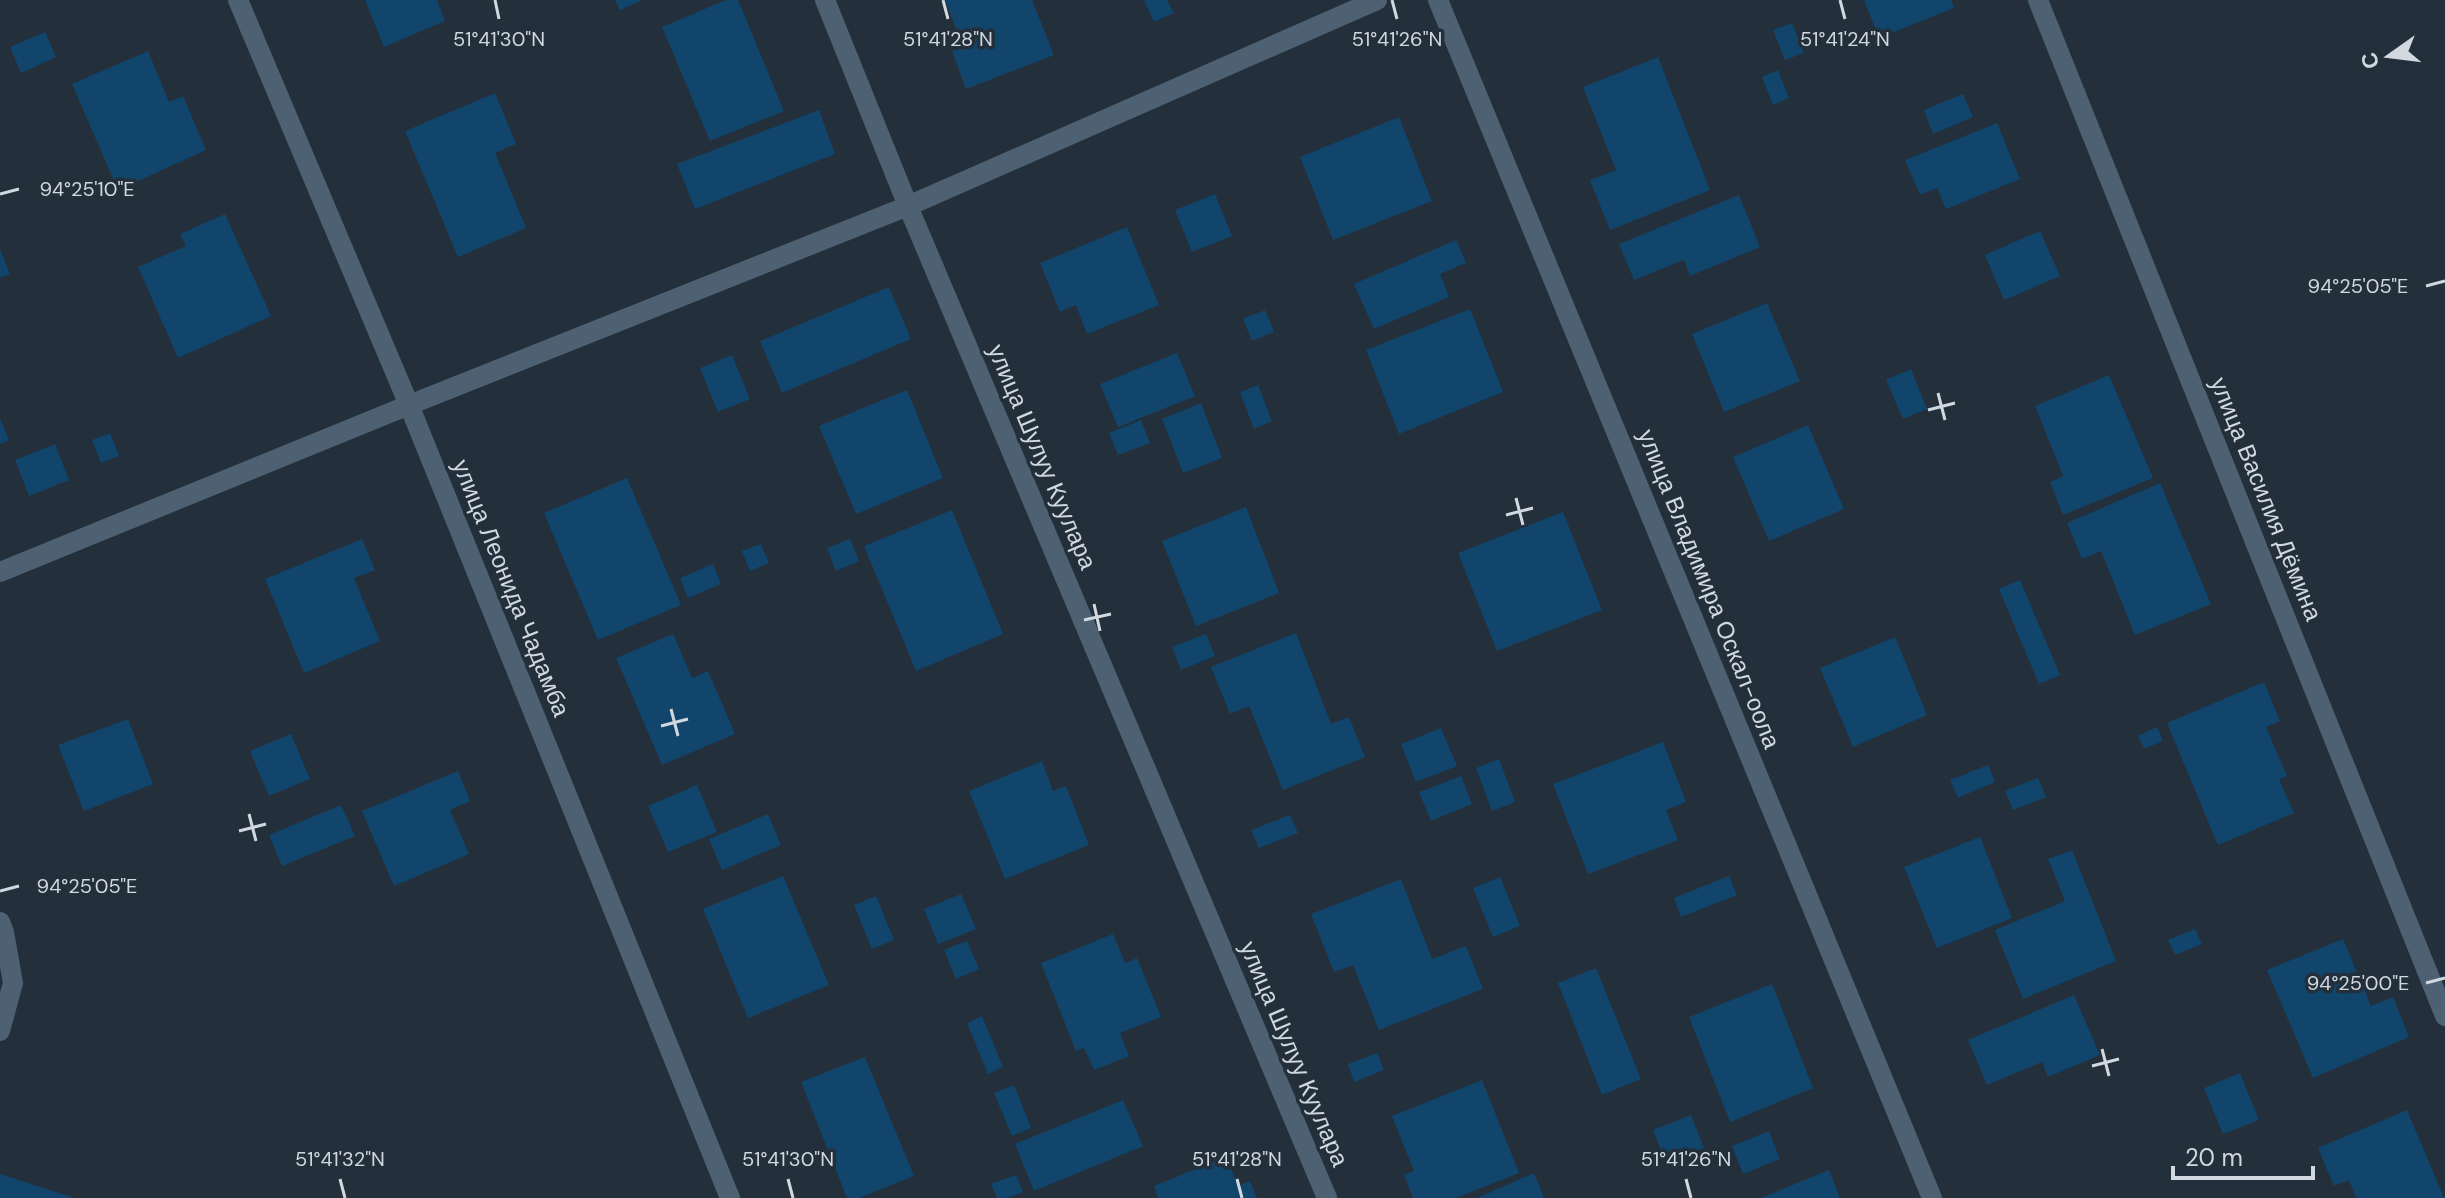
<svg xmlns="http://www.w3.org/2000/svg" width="2445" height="1198" viewBox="0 0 2445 1198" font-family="'DM Sans',sans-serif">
	<rect width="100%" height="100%" fill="#232f3a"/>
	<g fill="#12456c">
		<polygon points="365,0 437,0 445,21 384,47"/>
		<polygon points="615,0 643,0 620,10"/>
		<polygon points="726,0 738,0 784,111 710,141 662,27"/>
		<polygon points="945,0 1032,0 1054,55 966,89 952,51 963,47"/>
		<polygon points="1144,0 1167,0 1174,13 1154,22"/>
		<polygon points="1864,0 1951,0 1954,8 1879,38"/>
		<polygon points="1792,23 1804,53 1785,60 1773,30"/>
		<polygon points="45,32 56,57 21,73 10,47"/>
		<polygon points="148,51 169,102 183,96 206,150 118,190 72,84"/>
		<polygon points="1658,57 1710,190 1610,230 1590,180 1616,170 1583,87"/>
		<polygon points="1778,70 1789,98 1773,105 1762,77"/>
		<polygon points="495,93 516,144 495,153 526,228 458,257 405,131"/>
		<polygon points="1963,94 1973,117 1933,134 1924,110"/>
		<polygon points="819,110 835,154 695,209 677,164"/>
		<polygon points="1399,117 1432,201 1333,240 1300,157"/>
		<polygon points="1997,123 2020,179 1946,209 1937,188 1920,195 1905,160"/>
		<polygon points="1215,194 1232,236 1192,252 1175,210"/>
		<polygon points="1739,195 1760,247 1690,276 1684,260 1634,280 1619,244"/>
		<polygon points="225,214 271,316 178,358 138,267 186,246 180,234"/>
		<polygon points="1127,227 1159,305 1087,334 1076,305 1060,312 1040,263"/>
		<polygon points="2040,231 2060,276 2004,300 1985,255"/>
		<polygon points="1456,240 1466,263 1440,274 1449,297 1374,329 1354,284"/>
		<polygon points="0,249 10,274 0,278"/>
		<polygon points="889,287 911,339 782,393 760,341"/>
		<polygon points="1767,303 1800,381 1724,412 1692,334"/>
		<polygon points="1470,309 1503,392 1399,434 1366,350"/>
		<polygon points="1265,310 1274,332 1252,341 1243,319"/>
		<polygon points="1177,353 1195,396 1118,427 1100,384"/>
		<polygon points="732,355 750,399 718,412 700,368"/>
		<polygon points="1911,369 1927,409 1903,419 1886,380"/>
		<polygon points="2109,375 2153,478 2063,515 2050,482 2063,476 2035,406"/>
		<polygon points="1258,385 1272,421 1254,429 1240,392"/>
		<polygon points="907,390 943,478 856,514 819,426"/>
		<polygon points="1201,403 1222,458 1183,473 1162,419"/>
		<polygon points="0,419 9,440 0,444"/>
		<polygon points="1141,420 1150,443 1118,455 1109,433"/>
		<polygon points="1808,425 1844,509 1769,541 1733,457"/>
		<polygon points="110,433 119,456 101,463 92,440"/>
		<polygon points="55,444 69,480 29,496 15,460"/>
		<polygon points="627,478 681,605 598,640 544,513"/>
		<polygon points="2160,483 2211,604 2135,635 2101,551 2082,559 2067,523"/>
		<polygon points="1246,507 1279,593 1196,626 1162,541"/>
		<polygon points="952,510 1003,634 916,671 864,546"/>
		<polygon points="1563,512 1602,610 1497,651 1458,553"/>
		<polygon points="362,539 375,570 354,578 380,641 304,673 265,579"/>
		<polygon points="850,539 859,561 836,571 827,548"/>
		<polygon points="761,544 769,563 750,571 742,551"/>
		<polygon points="713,564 721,584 688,598 680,578"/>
		<polygon points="2020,580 2060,675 2039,684 1999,589"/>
		<polygon points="1296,633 1331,724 1349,717 1365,757 1283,790 1249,706 1230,714 1211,667"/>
		<polygon points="673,634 692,678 708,671 735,734 662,765 616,658"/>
		<polygon points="1206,634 1215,656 1181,670 1172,647"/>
		<polygon points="1895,637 1927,715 1853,747 1820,668"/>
		<polygon points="2264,682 2280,721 2266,727 2287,776 2279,779 2294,813 2218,845 2167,723"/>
		<polygon points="128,719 153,784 84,811 58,745"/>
		<polygon points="2157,727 2163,741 2144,749 2138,736"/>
		<polygon points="1441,728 1457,766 1416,782 1401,744"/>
		<polygon points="291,734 310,779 269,796 250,751"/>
		<polygon points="1663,742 1686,802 1666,810 1678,840 1588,874 1553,784"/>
		<polygon points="1499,759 1515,802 1492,811 1476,768"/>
		<polygon points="1042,761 1053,791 1066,786 1089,845 1005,879 969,791"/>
		<polygon points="1988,765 1995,782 1958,798 1950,780"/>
		<polygon points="458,771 470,801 450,810 469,854 394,886 362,811"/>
		<polygon points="1461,776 1472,804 1431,821 1419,792"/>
		<polygon points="2038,778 2046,797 2013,810 2005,791"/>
		<polygon points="697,785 717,832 668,852 648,806"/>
		<polygon points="341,805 355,836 282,866 269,835"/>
		<polygon points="768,814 781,845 722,870 709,839"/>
		<polygon points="1290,815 1298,833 1259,848 1251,830"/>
		<polygon points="1980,837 2012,918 1937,948 1904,867"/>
		<polygon points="2072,850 2116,961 2023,999 1995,930 2065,901 2048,859"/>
		<polygon points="783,876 829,985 748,1018 703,909"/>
		<polygon points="1729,876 1737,895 1681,917 1674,898"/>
		<polygon points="1500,877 1520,926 1493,937 1473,888"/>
		<polygon points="1401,879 1432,959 1466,946 1483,989 1379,1030 1353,965 1334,972 1311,914"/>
		<polygon points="961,894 976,929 938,944 924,909"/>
		<polygon points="876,896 894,940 872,949 854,905"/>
		<polygon points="2195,929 2202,944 2175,955 2168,940"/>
		<polygon points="1113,934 1125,963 1137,958 1161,1017 1120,1033 1129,1056 1094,1070 1084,1048 1076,1051 1041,963"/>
		<polygon points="2343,939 2371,1006 2393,997 2409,1037 2313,1078 2267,970"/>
		<polygon points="967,941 979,969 956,979 944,950"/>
		<polygon points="1596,968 1641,1079 1602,1095 1558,983"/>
		<polygon points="1772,984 1813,1088 1730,1122 1689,1017"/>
		<polygon points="2074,995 2100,1055 2048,1077 2042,1062 1987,1085 1968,1040"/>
		<polygon points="982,1016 1003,1067 988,1074 967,1023"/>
		<polygon points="1377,1053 1384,1070 1354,1082 1348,1064"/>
		<polygon points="865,1057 914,1176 859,1198 847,1198 801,1082"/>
		<polygon points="2240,1073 2259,1120 2223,1134 2204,1088"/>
		<polygon points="1482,1080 1519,1173 1456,1198 1413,1198 1404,1175 1414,1171 1392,1116"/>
		<polygon points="1014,1085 1031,1128 1012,1136 994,1093"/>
		<polygon points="1123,1100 1143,1146 1034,1191 1015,1144"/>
		<polygon points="2407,1110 2444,1198 2356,1198 2349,1180 2334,1186 2318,1148"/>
		<polygon points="1691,1115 1704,1148 1666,1163 1653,1130"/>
		<polygon points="1769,1131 1780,1159 1743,1174 1732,1146"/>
		<polygon points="1226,1157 1238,1186 1250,1181 1257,1198 1158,1198 1154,1186"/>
		<polygon points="1829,1170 1840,1198 1761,1198"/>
		<polygon points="1534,1173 1544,1198 1477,1198"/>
		<polygon points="0,1174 72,1197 71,1198 0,1198"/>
		<polygon points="1016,1175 1023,1192 1007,1198 997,1198 991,1184"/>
	</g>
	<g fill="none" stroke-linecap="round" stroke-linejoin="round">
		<g stroke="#4d6173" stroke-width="20">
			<polyline points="238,0 409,405 730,1198"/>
			<polyline points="825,0 908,206 1327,1198"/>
			<polyline points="1438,0 1932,1198"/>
			<polyline points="2038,0 2445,1016"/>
			<polyline points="0,572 409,405 908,206 1377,0"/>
			<polyline points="0,922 4,932 13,983 0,1031"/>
		</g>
	</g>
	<path fill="none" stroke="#d1d8e0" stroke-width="3" d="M495,0L499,19M943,0L948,19M1392,0L1397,19M1840,0L1845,19M0,194L19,189M2426,286L2445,281M1938,393L1945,420M1928,410L1955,403M1516,498L1523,525M1506,515L1533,508M1094,604L1100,631M1084,620L1111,614M671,709L678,736M661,726L688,719M249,814L256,841M239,831L266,824M0,891L19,886M2426,983L2445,978M2102,1049L2109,1076M2092,1066L2119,1059M340,1179L345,1198M788,1179L793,1198M1237,1179L1242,1198M1686,1179L1691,1198"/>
	<g text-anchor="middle" stroke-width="7" stroke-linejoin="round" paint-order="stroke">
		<g font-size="24" fill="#d1d8e0" stroke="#232f3a">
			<text transform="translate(1042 457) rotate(67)" y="8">улица Шулуу Куулара</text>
			<text transform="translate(2266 499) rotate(68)" y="8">улица Василия Дёмина</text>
			<text transform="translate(511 588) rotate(68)" y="8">улица Леонида Чадамба</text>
			<text transform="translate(1709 589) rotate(68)" y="8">улица Владимира Оскал-оола</text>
			<text transform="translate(1294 1054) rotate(67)" y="8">улица Шулуу Куулара</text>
		</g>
	</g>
	<g font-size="20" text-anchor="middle" fill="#d1d8e0" stroke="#232f3a" stroke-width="7" stroke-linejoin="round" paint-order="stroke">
		<text x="499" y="46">51°41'30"N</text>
		<text x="948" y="46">51°41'28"N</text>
		<text x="1397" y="46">51°41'26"N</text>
		<text x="1845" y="46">51°41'24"N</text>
		<text x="87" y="196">94°25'10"E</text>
		<text x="2358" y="293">94°25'05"E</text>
		<text x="87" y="893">94°25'05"E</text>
		<text x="2358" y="990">94°25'00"E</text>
		<text x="340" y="1166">51°41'32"N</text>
		<text x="788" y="1166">51°41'30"N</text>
		<text x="1237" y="1166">51°41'28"N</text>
		<text x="1686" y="1166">51°41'26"N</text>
	</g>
	<g transform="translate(2389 56) rotate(256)" stroke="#232f3a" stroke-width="6" paint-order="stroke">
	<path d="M0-6L14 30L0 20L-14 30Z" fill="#d1d8e0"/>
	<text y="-12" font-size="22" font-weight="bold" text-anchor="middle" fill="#d1d8e0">С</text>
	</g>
	<path d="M2173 1166v12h140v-12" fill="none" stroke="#d1d8e0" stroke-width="4"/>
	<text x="2185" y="1166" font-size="24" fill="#d1d8e0" stroke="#232f3a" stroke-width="6" paint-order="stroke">20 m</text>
</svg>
